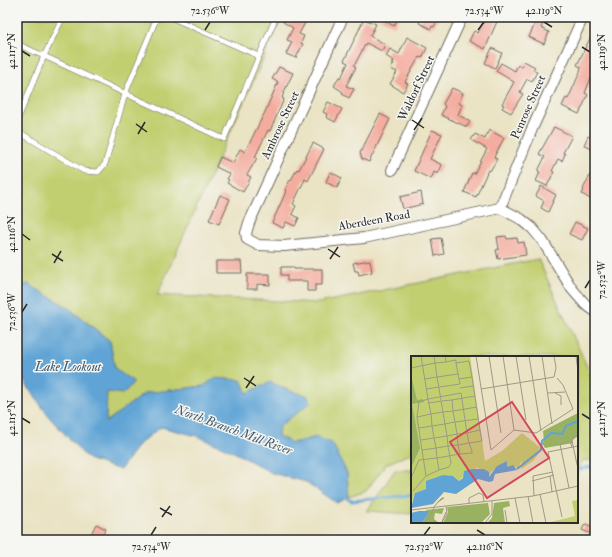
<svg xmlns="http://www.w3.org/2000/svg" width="612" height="557" viewBox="0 0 612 557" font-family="'IM FELL Double Pica',serif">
	<rect width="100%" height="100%" fill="#f6f6f2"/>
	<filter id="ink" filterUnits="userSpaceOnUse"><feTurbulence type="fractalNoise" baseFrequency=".025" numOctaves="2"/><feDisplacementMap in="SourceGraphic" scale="8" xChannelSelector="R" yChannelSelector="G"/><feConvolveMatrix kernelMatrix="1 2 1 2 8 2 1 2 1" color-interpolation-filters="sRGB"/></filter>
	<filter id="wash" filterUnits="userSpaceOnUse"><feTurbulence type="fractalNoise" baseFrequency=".012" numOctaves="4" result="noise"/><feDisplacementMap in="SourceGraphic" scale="16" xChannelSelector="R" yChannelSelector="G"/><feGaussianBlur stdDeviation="0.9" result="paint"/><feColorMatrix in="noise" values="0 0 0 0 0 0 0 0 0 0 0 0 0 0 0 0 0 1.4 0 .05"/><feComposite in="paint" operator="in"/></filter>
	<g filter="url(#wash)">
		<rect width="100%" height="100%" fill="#eae3c4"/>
		<g fill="#c2cf70" stroke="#767d4e">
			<polygon points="17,17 282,17 157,295 319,303 538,259 595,384 595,461 583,460 577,474 577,357 412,357 412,453 386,464 366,491 349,497 347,473 317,437 292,443 278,436 279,427 291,391 270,383 247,393 204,386 145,393 106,422 106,392 115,369 110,341 66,306 28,284 17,287"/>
			<polygon points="395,470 412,470 412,514 367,511"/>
		</g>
		<polygon fill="#60a4d5" stroke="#466880" points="28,284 66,306 110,341 115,369 134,382 123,394 107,392 106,422 145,393 204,386 214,378 241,380 247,393 270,382 291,391 307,395 311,402 279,427 278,436 292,443 317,437 333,444 347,473 349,497 337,503 306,482 272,473 232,451 197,436 161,427 138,445 120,470 88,459 49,417 24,381 17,381 17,287"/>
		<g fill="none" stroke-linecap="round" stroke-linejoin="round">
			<g stroke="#60a4d5" stroke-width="3">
				<polyline points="577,470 595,466"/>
				<polyline points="344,496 351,501 412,495"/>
			</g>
		</g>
		<g id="blocks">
			<g fill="#f4ac9e">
				<polygon points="285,17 308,17 299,34 304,36 301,43 303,44 296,58 286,54 292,42 287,40 293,28 283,22"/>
				<polygon points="378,17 399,17 394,26"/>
				<polygon points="422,17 433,17 438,19 434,27 432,26 431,29 419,23"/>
				<polygon points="486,17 499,17 485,49 469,41 474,31 478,33"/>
				<polygon points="538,17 545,19 541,28 549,32 544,44 529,37"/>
				<polygon points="364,19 376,24 370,36 385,44 382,51 366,43 354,66 356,67 346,86 354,89 349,98 342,94 343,92 334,86 339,77 341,78 348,63 344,61"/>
				<polygon points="595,28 595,80 591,78 585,93 588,95 579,114 562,106 566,98 568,99 580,72 581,67 577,65"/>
				<polygon points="407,37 427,48 422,58 419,57 405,82 408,84 403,92 390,84 397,72 391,69 394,63 392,63 394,61 386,56 390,49 399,54"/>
				<polygon points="492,48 502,53 495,68 485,63"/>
				<polygon points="524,61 535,67 533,70 537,72 532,81 527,79 520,92 523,94 511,113 502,108 504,105 502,104 514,82 496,71 501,63 515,71 518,65 522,67"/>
				<polygon points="279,67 293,73 284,92 282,98 284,99 273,124 270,131 268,130 255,157 257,158 247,175 251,177 243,192 227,183 229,180 227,179 230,174 216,167 220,157 233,163 240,149 245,152 265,112 278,82 272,79"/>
				<polygon points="452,88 463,93 459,103 462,105 458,115 470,121 467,127 441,115 445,106 443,104"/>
				<polygon points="328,102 342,109 335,122 326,117 327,114 323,112"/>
				<polygon points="380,114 390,119 369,162 362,159 360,153"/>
				<polygon points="554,127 572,136 563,153 565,154 562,161 558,159 552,171 554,172 547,186 536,181 540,172 538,171 545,157 539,154"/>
				<polygon points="432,130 442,134 430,159 442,165 438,174 434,172 431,179 414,171"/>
				<polygon points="489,130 504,138 494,157 497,159 490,171 488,170 476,197 464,192 472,173 474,174 487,149 471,140 475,134 485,139"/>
				<polygon points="588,136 595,139 595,151 584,145"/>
				<polygon points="313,143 324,149 308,181 305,179 293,204 296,206 292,214 299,218 295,226 286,222 283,228 272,223 284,196 286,191 285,190 290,180 291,180 297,169 299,170"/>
				<polygon points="595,166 595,194 592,200 582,194 584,190 583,189"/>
				<polygon points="330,172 342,178 337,188 326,182"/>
				<polygon points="541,186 556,195 548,212 541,208 544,201 536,196"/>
				<polygon points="421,192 423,204 403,209 400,197"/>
				<polygon points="220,195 230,199 219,224 209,220"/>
				<polygon points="575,222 588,228 582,240 569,234"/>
				<polygon points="506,236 507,239 517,238 518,243 524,242 526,255 498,259 496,250 499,249 497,237"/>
				<polygon points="441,238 444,254 435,256 432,239"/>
				<polygon points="370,260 372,272 359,275 358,271 355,271 353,263"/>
				<polygon points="216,261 241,261 242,273 216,273"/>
				<polygon points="281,267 294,267 294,269 322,269 322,285 315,285 315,291 307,291 307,281 287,281 287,275 281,275"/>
				<polygon points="247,274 270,274 270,285 257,284 257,289 247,289"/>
				<polygon points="96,524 106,529 99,540 88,540"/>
				<polygon points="585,524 595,528 595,536 582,530"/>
			</g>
		</g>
	</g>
	<g filter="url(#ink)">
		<use href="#blocks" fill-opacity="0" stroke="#6e6b61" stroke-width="1"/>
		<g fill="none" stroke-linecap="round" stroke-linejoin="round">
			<g stroke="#6e6b61" stroke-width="6">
				<g id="lane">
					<polyline points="17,44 44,56 63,17"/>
					<polyline points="259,56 276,17"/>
					<polyline points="17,121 44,56 224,139 259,56 170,17"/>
					<polyline points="17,131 84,171 98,172 105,164 125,94 157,17"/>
				</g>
			</g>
			<g stroke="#6e6b61" stroke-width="12">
				<g id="street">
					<polyline points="343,17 249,223 246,233 247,239 258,245 284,246 364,238 500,208 521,219 532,228 542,240 572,289 585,304 595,311"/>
					<polyline points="392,170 462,17"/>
					<polyline points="500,208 532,129 583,17"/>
				</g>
			</g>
			<use href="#lane" stroke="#fff" stroke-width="5"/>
			<use href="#street" stroke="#fff" stroke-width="10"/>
		</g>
	</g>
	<path fill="none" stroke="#2b2b2b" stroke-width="1.5" d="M544,22L552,27M205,30L210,22M478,30L484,22M582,47L590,52M22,51L30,56M412,120L424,128M136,124L147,132M414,130L422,118M138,134L145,122M22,234L30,240M328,249L340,257M52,254L63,261M330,259L338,247M54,263L61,251M585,288L590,280M22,312L27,304M244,378L256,386M246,388L254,376M582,414L590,419M22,418L30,423M160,508L172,515M162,517L170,506M477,530L485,535M151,535L156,527M424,535L430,527"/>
	<g text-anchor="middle" stroke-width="3" stroke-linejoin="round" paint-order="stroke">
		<g font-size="12" fill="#2b2b2b" stroke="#f6f6f2">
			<text transform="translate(416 88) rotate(-65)" y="4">Waldorf Street</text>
			<text transform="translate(528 107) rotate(-66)" y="4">Penrose Street</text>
			<text transform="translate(280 125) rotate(-65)" y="4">Ambrose Street</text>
			<text transform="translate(374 220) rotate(-10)" y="4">Aberdeen Road</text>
		</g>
		<g font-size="13" font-style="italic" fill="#405b6f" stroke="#f6f6f2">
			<text x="68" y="371">Lake Lookout</text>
			<text transform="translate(234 429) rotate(20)" y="5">North Branch Mill River</text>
		</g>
	</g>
	<g transform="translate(411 356)">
		<rect width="167" height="167" fill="#eae3c4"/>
		<path d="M0,0H59L74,105L91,95L111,77L131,93L122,105L110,113L111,104L107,113L105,111L96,112V105L92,107L80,116L78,121L75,115L66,112L56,116L48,125L44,121L32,119L15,133L4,137L0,149ZM167,144V167H136L164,160L161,145Z" fill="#c2cf70"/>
		<path d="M0,19L6,44L12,43L13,46L1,48L9,92L0,112ZM167,57V80L161,84L162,87L134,92L131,87L133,85L132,75ZM98,145L99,150L92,152L94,167H76L81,162L83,147ZM77,147L79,158L70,167H32L37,157L36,151ZM33,152L31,158L24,157L23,163L28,167H10L17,159L15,154Z" fill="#99b262"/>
		<path d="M96,105V111L102,109L106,114L84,118L82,125L78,126L67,123L45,138L33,136L22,148L0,152L4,137L15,133V125L32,119L42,120L48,125L52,122L53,115L61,113H73L78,116V121L86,110ZM8,155H17V159L10,167H0V157Z" fill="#60a4d5"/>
		<path fill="none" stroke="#60a4d5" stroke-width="2" d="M106,113L130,94L131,85L140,77L151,78L155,70L167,65"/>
		<path fill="none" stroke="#9e9987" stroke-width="1" d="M23,0L24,7L35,6L34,0M65,0L80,94L103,74M78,0L90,77M92,0L103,74M105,0L115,64M118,0L130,75M131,0L141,68M165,0L167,15M58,5L61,21L48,23L45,7ZM35,6L45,4V7M0,12L24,7L26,21L47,18M61,21L69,74M14,23L26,21L30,44M49,32L62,30M15,33L49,28L48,23M70,33L143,21L145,12L143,0M137,37L154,36M144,37L150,40V49M17,43L20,58L6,61L8,46ZM41,44L64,40M18,47L30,45L32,56L42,55L41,44L30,45M66,51L42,55L44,66L67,63M6,61L11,94M34,68L36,80L46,78L44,66L34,68L21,70L20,58L32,56L34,68M8,72L21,70L23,82L10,84M103,74L125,77L162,53L152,29L146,22M36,80L37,90L25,92L23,82ZM167,80L163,81L161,85L167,113M28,114L15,120L11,94L25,92L26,102L49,98L47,89L58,87L71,85L69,74L56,77L58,87L61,95V97L49,98M139,120L141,136M0,122L8,104L26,102L28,114L38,111L40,107L37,90L47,89L46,78L56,77L50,37L17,43L10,0M121,125L143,119M158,132L149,88L159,85L161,91M2,135L15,120M129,138L135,167M117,140L122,167M123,140L122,120L142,116M104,142L109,167M58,147V142L68,137L72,139L73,146M35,150L36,158L31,166L35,156M23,151L27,146L31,142H33L27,146M0,154L122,140L167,130M94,154L96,167M151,161L137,96L167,90M14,167L23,152M74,167L81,158V145"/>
		<path fill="#d1495b" fill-opacity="0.15" stroke="#d1495b" stroke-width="2" d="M101,46L138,102L76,142L39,86Z"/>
		<rect width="167" height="167" fill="none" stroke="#2b2b2b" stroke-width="2"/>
	</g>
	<rect width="612" height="557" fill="none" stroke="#f6f6f2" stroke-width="44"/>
	<rect x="22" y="22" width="568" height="513" fill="none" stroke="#2b2b2b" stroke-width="1.5"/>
	<g font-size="10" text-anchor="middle" fill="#2b2b2b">
		<text x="210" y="14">72.536°W</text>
		<text x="484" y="14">72.534°W</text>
		<text x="544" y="14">42.119°N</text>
		<text transform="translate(11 51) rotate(-90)" y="4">42.117°N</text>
		<text transform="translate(601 52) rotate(-90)" y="4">42.119°N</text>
		<text transform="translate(11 234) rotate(-90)" y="4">42.116°N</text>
		<text transform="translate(601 280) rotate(-90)" y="4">72.532°W</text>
		<text transform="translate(11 312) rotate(-90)" y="4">72.536°W</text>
		<text transform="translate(11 418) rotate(-90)" y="4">42.115°N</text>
		<text transform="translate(601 419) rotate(-90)" y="4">42.117°N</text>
		<text x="151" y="550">72.534°W</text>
		<text x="424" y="550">72.532°W</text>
		<text x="485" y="550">42.116°N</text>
	</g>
</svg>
